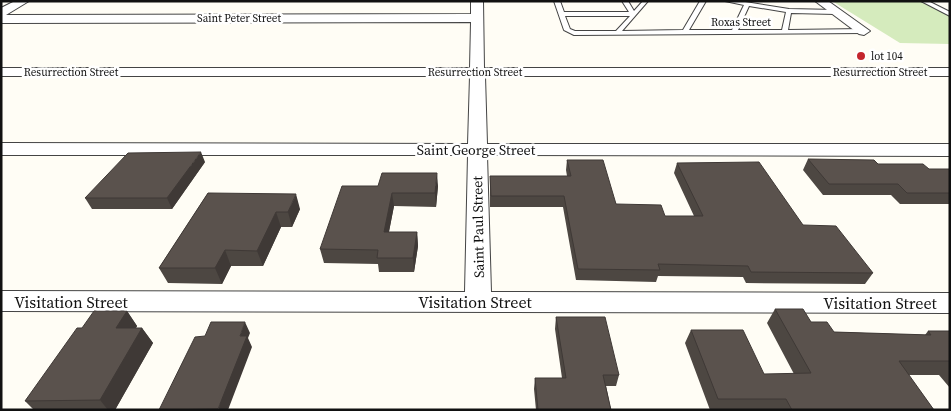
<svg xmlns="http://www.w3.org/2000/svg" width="951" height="411" viewBox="0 0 951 411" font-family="'Source Serif 4',serif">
	<rect width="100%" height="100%" fill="#fffdf5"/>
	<polygon fill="#d5ebbd" points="832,1 921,1 950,15 950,44 900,43"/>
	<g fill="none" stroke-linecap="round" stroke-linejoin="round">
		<g stroke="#444" stroke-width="2">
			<g id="service">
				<path d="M554,1H560L564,12H629L622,1H628L634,11L643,1H648L622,31L683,30L700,1H706L689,30H732L744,5L725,1H739L789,9L836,10L839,12L836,14L791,13L788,30L864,29L867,31L864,33L574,35L564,30ZM749,6L786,12L782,30H738ZM565,16H630L616,31H575L570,29Z"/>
				<polygon points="921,1 928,1 950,12 950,16"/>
			</g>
		</g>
		<g stroke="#444" stroke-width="2">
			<g id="minor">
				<polygon points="15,1 29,1 6,15 471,14 471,1 483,1 484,68 950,68 950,76 485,76 487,144 950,144 950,156 487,155 491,292 950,293 950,313 1,311 1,291 465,292 468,155 1,155 1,143 468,144 470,76 1,76 1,68 470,68 471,22 1,23 1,8"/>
				<polygon points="815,1 828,1 870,31 864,35 859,34"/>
			</g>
		</g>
		<use href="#service" fill="#fff" fill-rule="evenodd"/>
		<use href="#minor" fill="#fff" fill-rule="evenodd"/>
	</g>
	<g fill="#4d4742">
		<polygon points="808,159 878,164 929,169 950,169 950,204 900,204 891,195 823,195 803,170"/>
		<polygon points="567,160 616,204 665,216 694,216 674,173 677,163 803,225 873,273 865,284 746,283 743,277 658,276 656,282 576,280 563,207 490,207 490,176 567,176 566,170"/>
		<polygon points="205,162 172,209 92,209 85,198"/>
		<polygon points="378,186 438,186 436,207 394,206 389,232 417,232 418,246 414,272 379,272 378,264 324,263 320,249"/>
		<polygon points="208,193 300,209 292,227 281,227 263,266 231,266 222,284 168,283 159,268"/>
		<polygon points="775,309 811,322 834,332 925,335 928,331 950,331 950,388 939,375 908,375 934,410 710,410 685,343 691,330 764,374 794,374 767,323"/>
		<polygon points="127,311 137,326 136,328 142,328 153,343 115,410 34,410 25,401 82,328"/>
		<polygon points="556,317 619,375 616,386 606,386 611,410 536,410 534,389 535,378 562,378 555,329"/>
	</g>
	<g fill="#3f3936">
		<polygon points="201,152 205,162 172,209 167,198"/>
		<polygon points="437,173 438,186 436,207 435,193"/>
		<polygon points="392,193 394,206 386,246 384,232"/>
		<polygon points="296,194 300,209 292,227 288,212"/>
		<polygon points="276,212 281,227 263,266 257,251"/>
		<polygon points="417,232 418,246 414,272 413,258"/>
		<polygon points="225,250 231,266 222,284 215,268"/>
		<polygon points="127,311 137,326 127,343 116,328"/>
		<polygon points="245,322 250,333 248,338 252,347 228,410 218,410 240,336"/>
		<polygon points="142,328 153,343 115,410 108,410 100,400"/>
	</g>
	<g fill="#5a524d" stroke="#3f3936">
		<polygon points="201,152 167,198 85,198 128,153"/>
		<polygon points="808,159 874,160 878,164 923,164 929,169 950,169 950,193 907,193 898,184 829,184"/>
		<polygon points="567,160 603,160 616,204 661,205 665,216 703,216 677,163 759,162 803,225 836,226 873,273 751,272 748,266 658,264 660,270 578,269 564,196 491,196 490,176 571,176"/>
		<polygon points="382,173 437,173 435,193 392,193 384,232 417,232 413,258 377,258 378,250 320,249 342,186 378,186"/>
		<polygon points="208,193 296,194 288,212 276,212 257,251 225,250 215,268 159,268"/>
		<polygon points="775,309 803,309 811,322 827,322 834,332 931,335 928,331 950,331 950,361 899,361 934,410 792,410 786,399 718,399 691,330 743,330 764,374 811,373"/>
		<polygon points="94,311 127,311 116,328 142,328 100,400 25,401 77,328 82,328"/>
		<polygon points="556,317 605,317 619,375 603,375 611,410 538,410 535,378 566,378"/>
		<polygon points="211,322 245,322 240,336 247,336 218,409 159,410 195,337 205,336"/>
	</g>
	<circle fill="#c4262e" stroke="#fff" stroke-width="2" cx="861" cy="56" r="5"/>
	<g text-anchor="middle" stroke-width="5" stroke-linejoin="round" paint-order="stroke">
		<g font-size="11" fill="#111" stroke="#fff">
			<text x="239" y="22">Saint Peter Street</text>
			<text x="741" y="26">Roxas Street</text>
			<text x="71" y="76">Resurrection Street</text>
			<text x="475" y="76">Resurrection Street</text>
			<text x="880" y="76">Resurrection Street</text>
		</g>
		<g font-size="11" fill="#111" stroke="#fff" text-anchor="start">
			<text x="871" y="60">lot 104</text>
		</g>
		<g font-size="14" fill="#111" stroke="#fff">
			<text x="476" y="155">Saint George Street</text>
			<text transform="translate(478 227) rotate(-91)" y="5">Saint Paul Street</text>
		</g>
		<g font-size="16" fill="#111" stroke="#fff">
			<text x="71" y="308">Visitation Street</text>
			<text x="475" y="308">Visitation Street</text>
			<text x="880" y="309">Visitation Street</text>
		</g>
	</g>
	<rect width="951" height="411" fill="none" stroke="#111111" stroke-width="5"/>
</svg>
